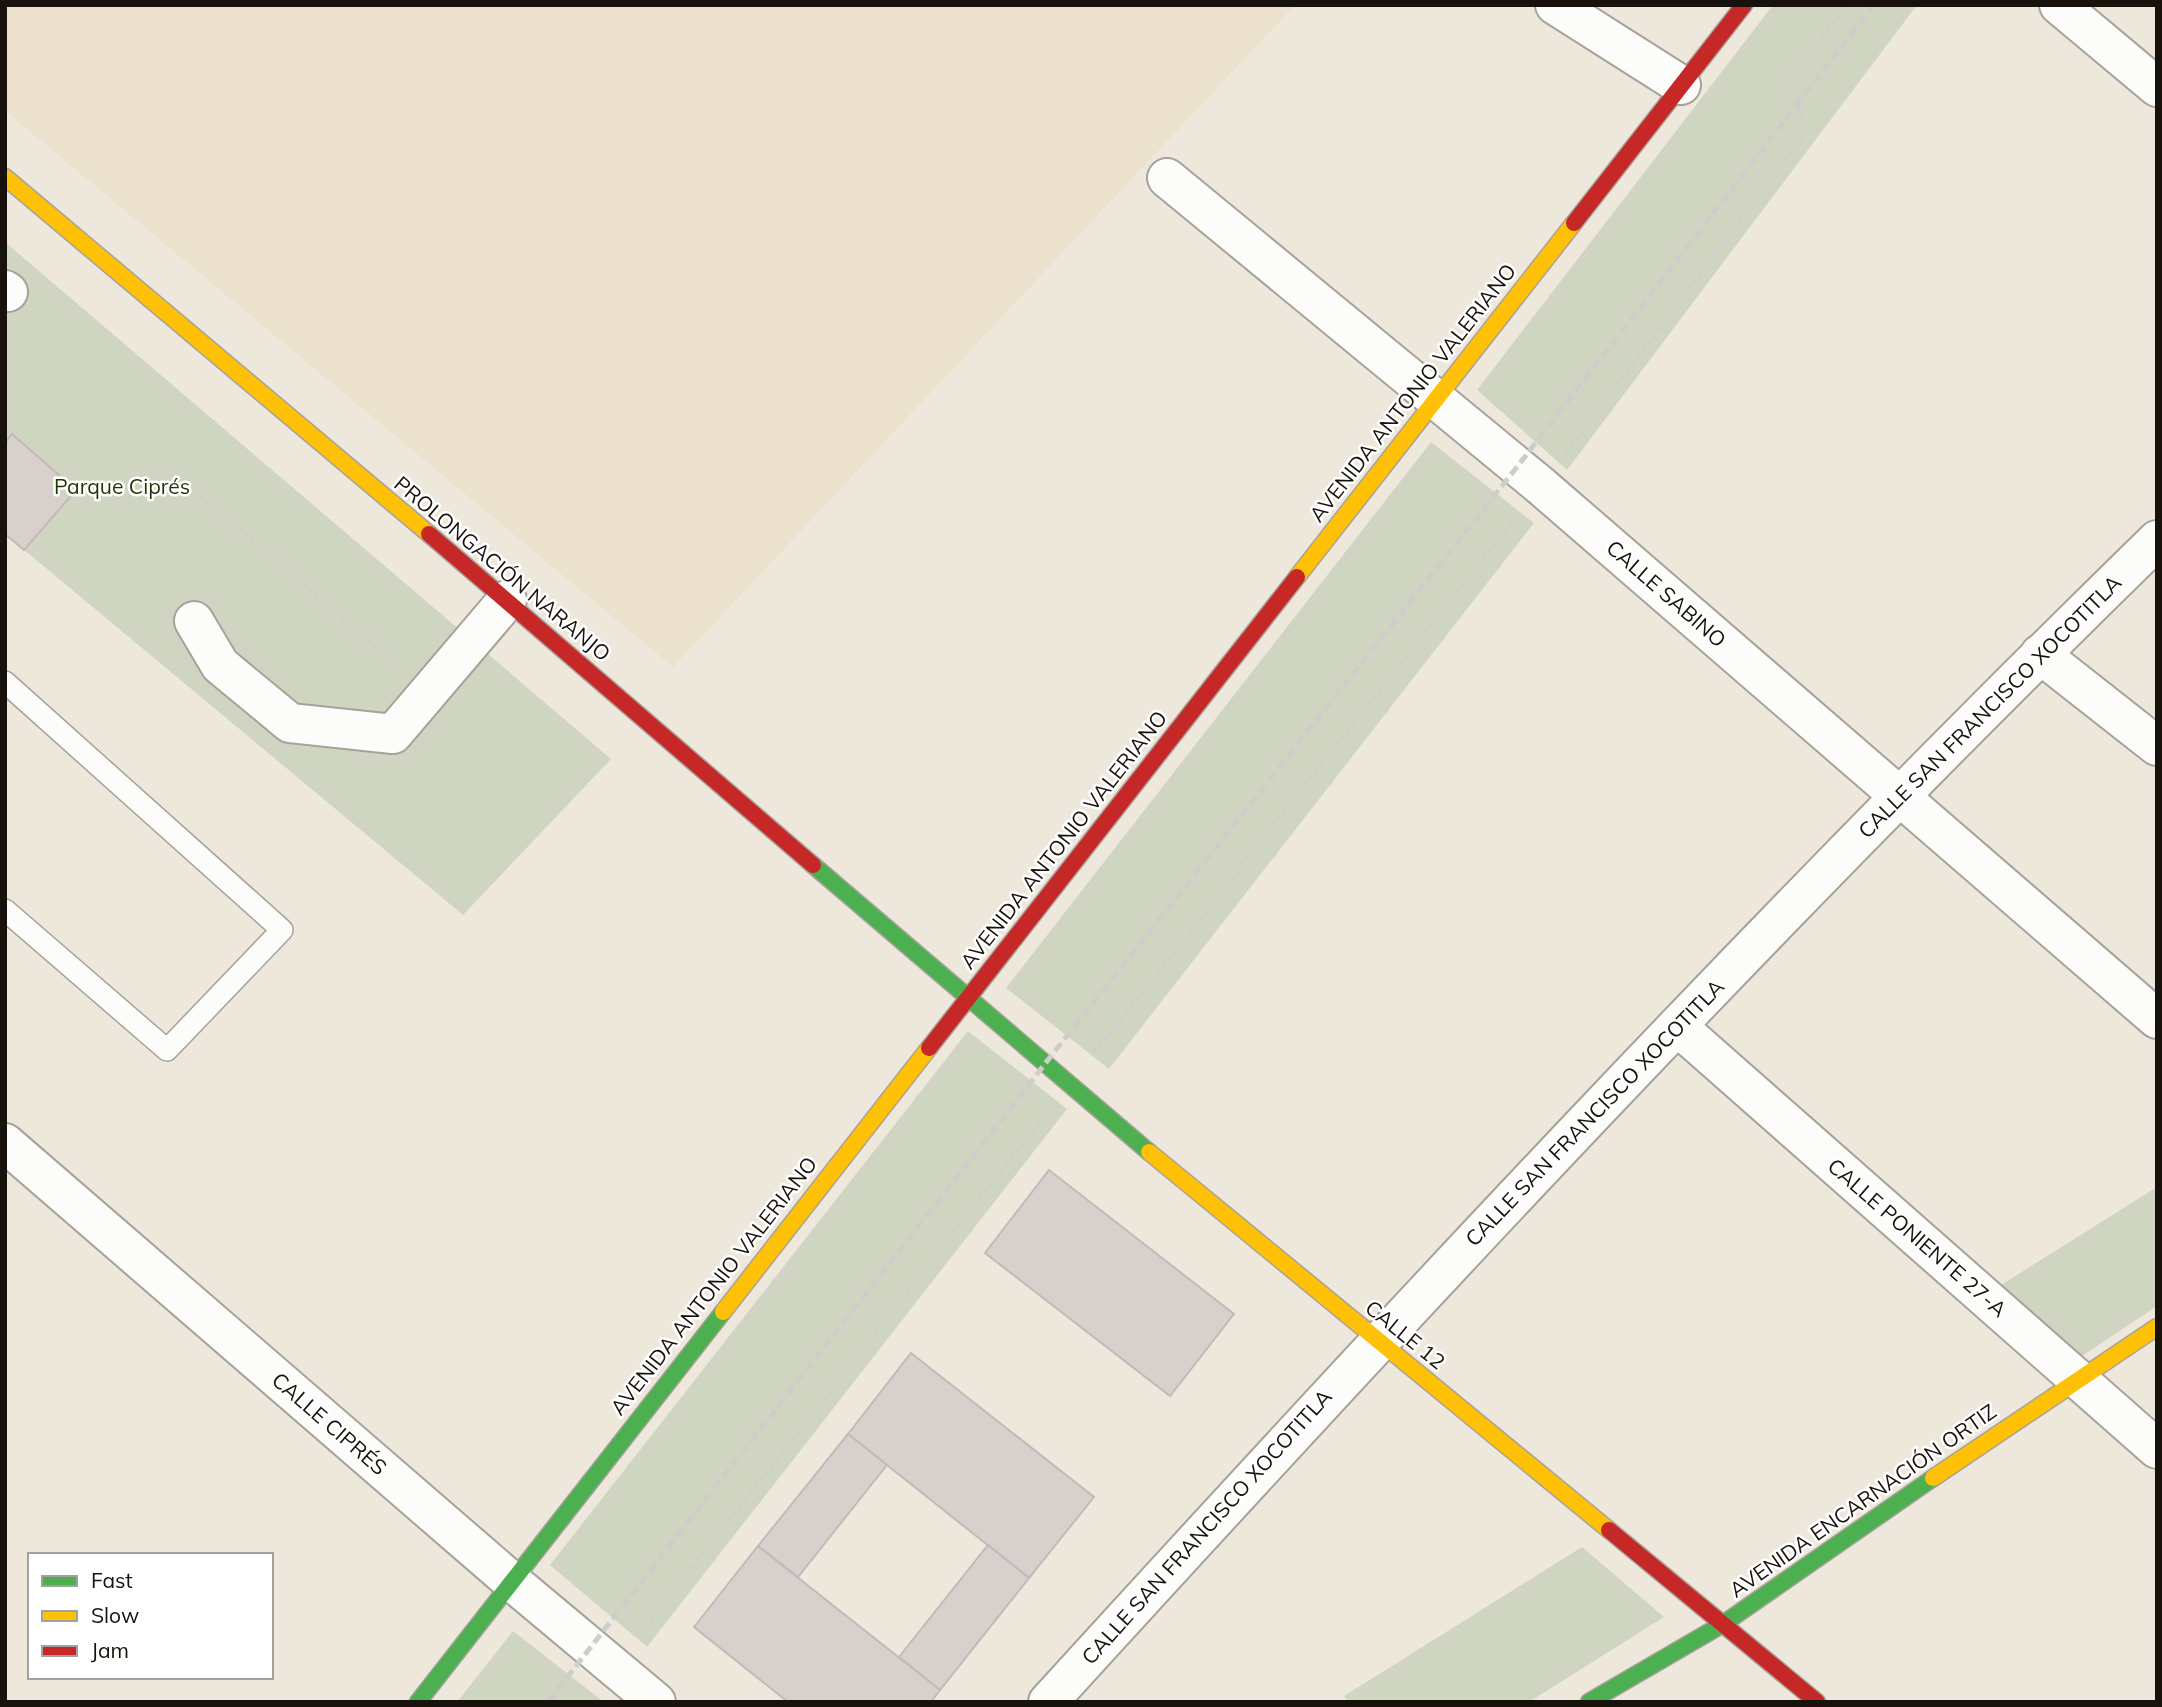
<svg xmlns="http://www.w3.org/2000/svg" width="2162" height="1707" viewBox="0 0 2162 1707" font-family="Mulish,sans-serif">
	<rect width="100%" height="100%" fill="#eee8dc"/>
	<polygon fill="#ebe1cc" points="5,5 1295,5 673,667 5,111"/>
	<g fill="#d0d5c2">
		<polygon points="1773,5 1917,5 1567,470 1477,390"/>
		<polygon points="5,242 611,759 463,915 5,534"/>
		<polygon points="1431,442 1534,523 1109,1069 1006,988"/>
		<polygon points="968,1031 1067,1109 647,1647 550,1565"/>
		<polygon points="2157,1187 2157,1306 2079,1358 2001,1285"/>
		<polygon points="1582,1547 1664,1617 1529,1702 1348,1702 1344,1696"/>
		<polygon points="513,1631 604,1702 457,1702"/>
	</g>
	<g fill="#d7d0cc" stroke="#c1bab7" stroke-width="2">
		<polygon points="12,434 76,490 24,550 5,534 5,443"/>
		<polygon points="1049,1170 1234,1314 1170,1396 985,1253"/>
		<polygon points="911,1353 1094,1497 1029,1578 848,1434"/>
		<polygon points="848,1434 887,1465 798,1577 758,1546"/>
		<polygon points="988,1545 1029,1578 940,1690 899,1657"/>
		<polygon points="758,1546 940,1690 931,1702 788,1702 694,1627"/>
	</g>
	<g fill="none" stroke-linecap="round" stroke-linejoin="round">
		<g stroke="#a6a299" stroke-width="24">
			<polyline id="lane" points="5,682 282,930 167,1050 5,910"/>
		</g>
		<g stroke="#a6a299" stroke-width="42">
			<g id="street">
				<polyline points="1555,5 1681,85"/>
				<polyline points="2059,5 2157,87"/>
				<polyline points="1167,178 1541,486 2157,1019"/>
				<polyline points="5,290 8,292"/>
				<polyline points="194,621 220,665 290,723 393,734 507,600"/>
				<polyline points="2040,654 2157,746"/>
				<polyline points="1677,1026 2157,1449"/>
				<polyline points="5,1143 510,1580 656,1702"/>
				<path d="M1048,1702C1409,1306 1774,914 2157,540"/>
			</g>
		</g>
		<g stroke="#a6a299" stroke-width="19">
			<g id="fast">
				<polyline points="813,865 1149,1152"/>
				<polyline points="418,1702 723,1312"/>
				<polyline points="1589,1702 1723,1624 1933,1478"/>
			</g>
		</g>
		<g stroke="#a6a299" stroke-width="19">
			<g id="slow">
				<polyline points="5,177 429,534"/>
				<polyline points="1297,577 1574,223"/>
				<polyline points="1149,1152 1609,1530"/>
				<polyline points="723,1312 929,1048"/>
				<polyline points="1933,1478 2157,1327"/>
			</g>
		</g>
		<g stroke="#a6a299" stroke-width="19">
			<g id="jam">
				<polyline points="1574,223 1744,5"/>
				<polyline points="429,534 813,865"/>
				<polyline points="929,1048 1297,577"/>
				<polyline points="1609,1530 1817,1702"/>
			</g>
		</g>
		<g stroke="#cfcecb" stroke-width="4.5" stroke-dasharray="3.5 5" stroke-linecap="butt">
			<polyline points="1566,453 1807,131 1789,82 1846,5"/>
			<polyline points="199,495 398,666"/>
			<polyline points="1094,1053 1516,518"/>
			<polyline points="640,1635 1043,1118"/>
		</g>
		<use href="#lane" stroke="#fcfcfa" stroke-width="21"/>
		<use href="#street" stroke="#fcfcfa" stroke-width="38"/>
		<use href="#fast" stroke="#4caf50" stroke-width="16"/>
		<use href="#slow" stroke="#ffc107" stroke-width="16"/>
		<use href="#jam" stroke="#c62828" stroke-width="16"/>
		<polyline stroke="#cecdc9" stroke-width="5" stroke-dasharray="10 5" stroke-linecap="butt" points="548,1702 1044,1065 1517,467 1874,5"/>
	</g>
	<g text-anchor="middle" stroke-width="5" stroke-linejoin="round" paint-order="stroke">
		<g font-size="21" fill="#17130c" stroke="#fff">
			<text transform="translate(1413 393) rotate(-52)" y="7">AVENIDA ANTONIO VALERIANO</text>
			<text transform="translate(502 569) rotate(40)" y="7">PROLONGACIÓN NARANJO</text>
			<text transform="translate(1666 594) rotate(41)" y="7">CALLE SABINO</text>
			<text transform="translate(1990 707) rotate(-45)" y="7">CALLE SAN FRANCISCO XOCOTITLA</text>
			<text transform="translate(1064 840) rotate(-52)" y="7">AVENIDA ANTONIO VALERIANO</text>
			<text transform="translate(1595 1113) rotate(-46)" y="7">CALLE SAN FRANCISCO XOCOTITLA</text>
			<text transform="translate(1917 1238) rotate(41)" y="7">CALLE PONIENTE 27-A</text>
			<text transform="translate(714 1286) rotate(-52)" y="7">AVENIDA ANTONIO VALERIANO</text>
			<text transform="translate(1405 1335) rotate(39)" y="7">CALLE 12</text>
			<text transform="translate(329 1424) rotate(41)" y="7">CALLE CIPRÉS</text>
			<text transform="translate(1863 1501) rotate(-35)" y="7">AVENIDA ENCARNACIÓN ORTIZ</text>
			<text transform="translate(1207 1527) rotate(-48)" y="7">CALLE SAN FRANCISCO XOCOTITLA</text>
		</g>
		<g font-size="21" fill="#1e3603" stroke="#fff">
			<text x="122" y="494">Parque Ciprés</text>
		</g>
	</g>
	<rect width="2162" height="1707" fill="none" stroke="#17130c" stroke-width="14"/>
	<rect x="28" y="1553" width="245" height="126" fill="#ffffff" stroke="#a2a19e" stroke-width="2"/>
	<rect x="42" y="1576" width="35" height="10" fill="#4caf50" stroke="#a2a19e" stroke-width="2"/>
	<text x="91" y="1588" font-size="21" fill="#17130c">Fast</text>
	<rect x="42" y="1611" width="35" height="10" fill="#ffc107" stroke="#a2a19e" stroke-width="2"/>
	<text x="91" y="1623" font-size="21" fill="#17130c">Slow</text>
	<rect x="42" y="1646" width="35" height="10" fill="#c62828" stroke="#a2a19e" stroke-width="2"/>
	<text x="91" y="1658" font-size="21" fill="#17130c">Jam</text>
</svg>
